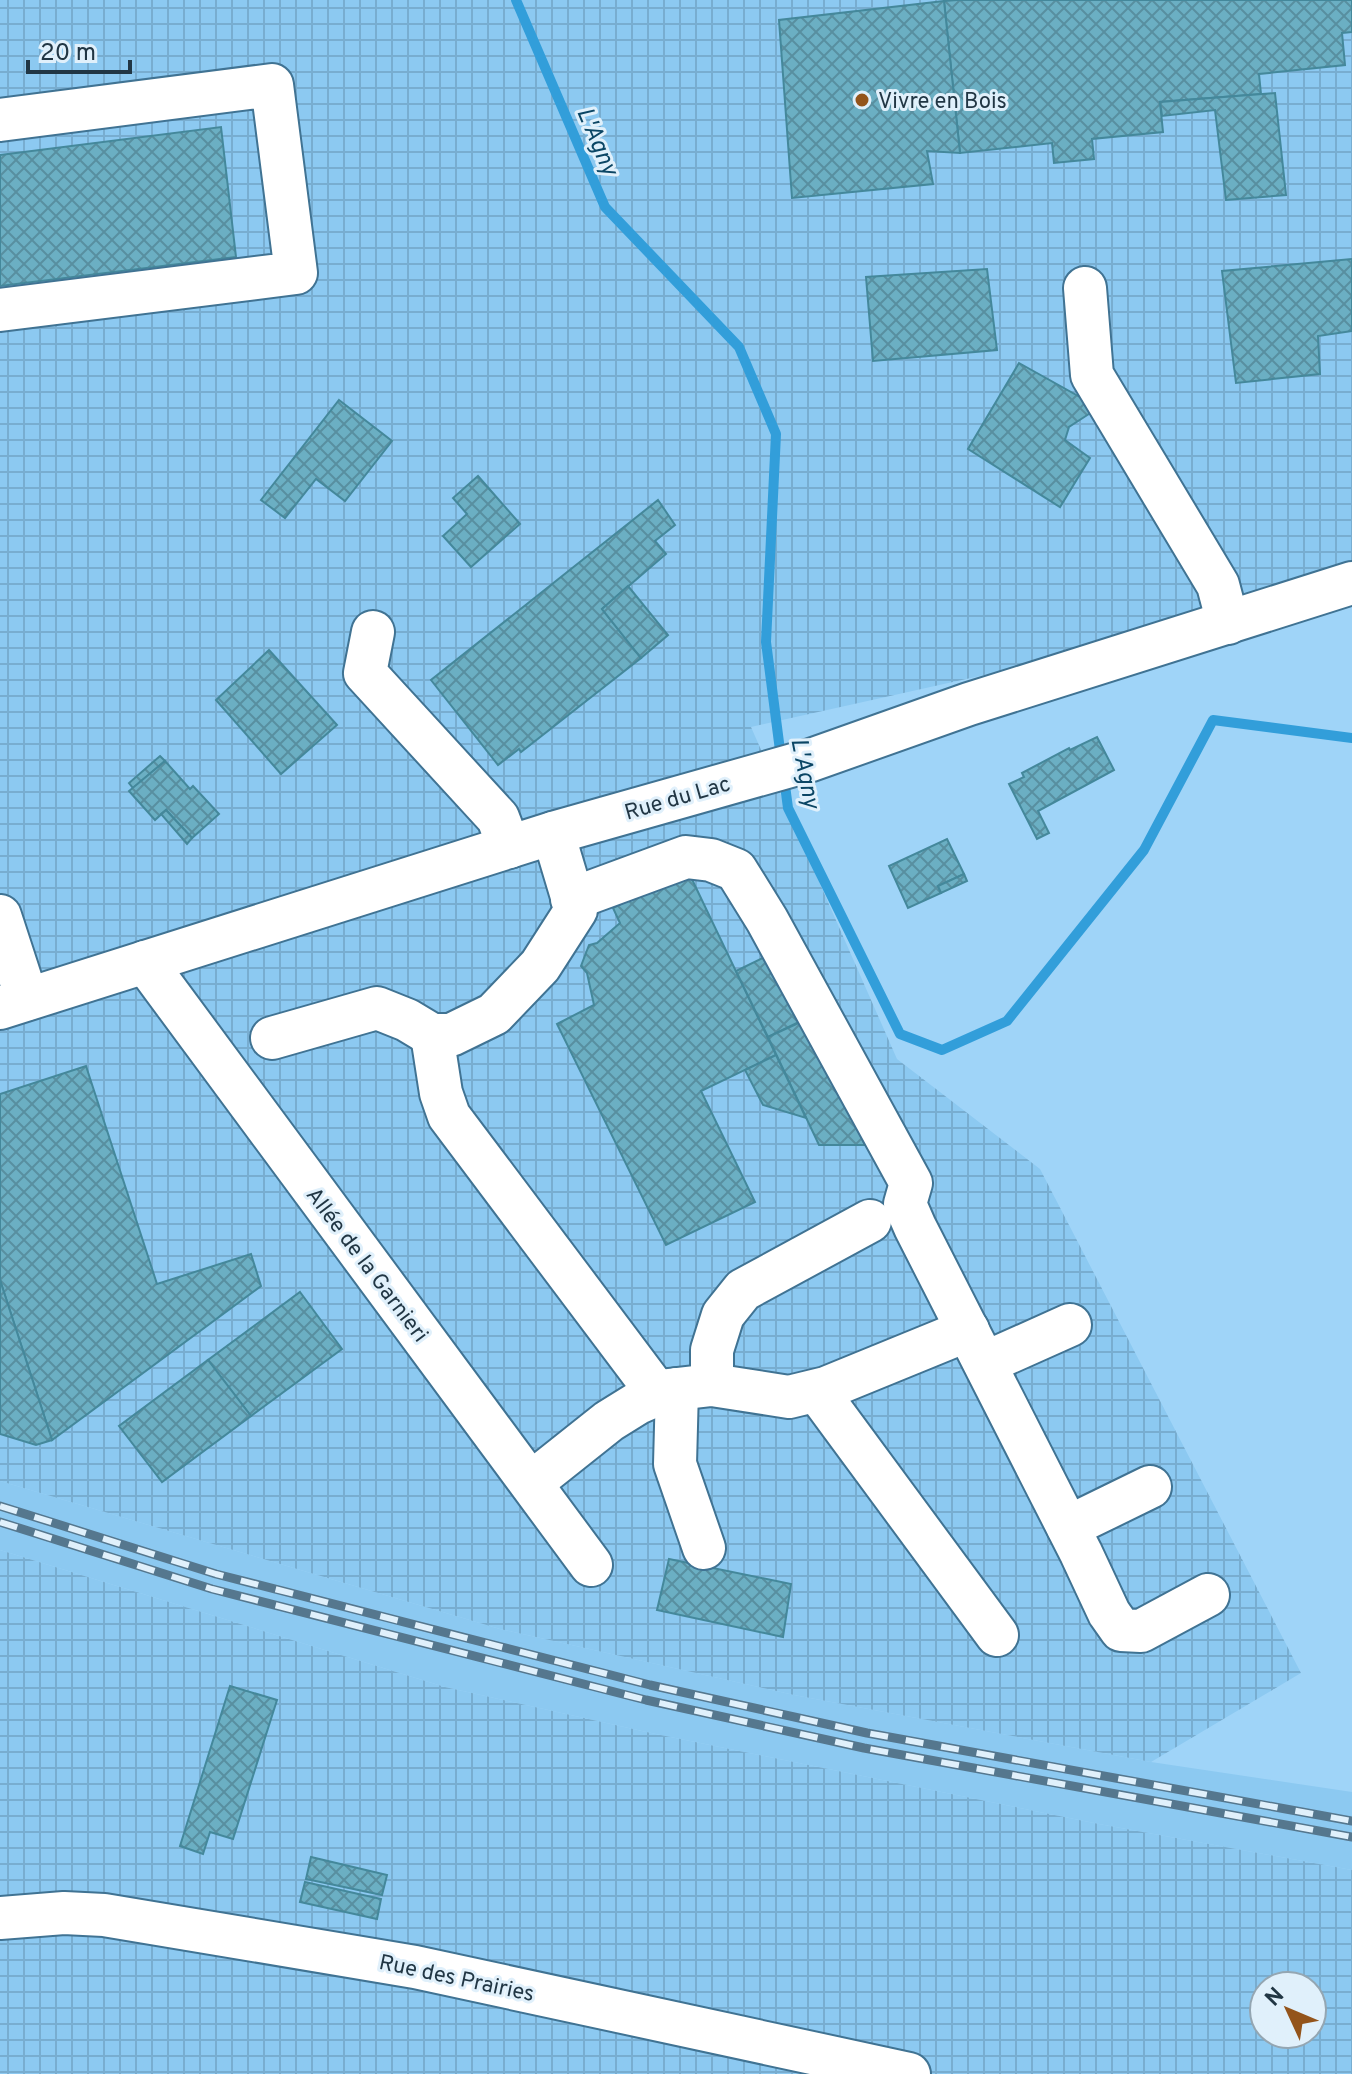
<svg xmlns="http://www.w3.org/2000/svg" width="1352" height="2074" viewBox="0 0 1352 2074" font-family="Overpass,sans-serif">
	<defs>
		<pattern id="industrial-grid" width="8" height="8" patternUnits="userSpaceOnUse" patternTransform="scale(2)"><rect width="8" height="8" fill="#8cc9f1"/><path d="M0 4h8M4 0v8" fill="none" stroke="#78add0"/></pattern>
		<pattern id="building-cross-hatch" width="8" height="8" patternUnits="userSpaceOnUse" patternTransform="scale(2)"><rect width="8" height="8" fill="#6bafc3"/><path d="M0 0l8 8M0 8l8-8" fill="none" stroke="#588fa0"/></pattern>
	</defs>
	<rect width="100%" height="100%" fill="#9fd4f8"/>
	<polygon fill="#8cc9f1" points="0,1481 500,1629 794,1695 1151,1762 1352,1792 1352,1870 1099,1824 651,1733 445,1687 0,1550"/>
	<g fill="url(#industrial-grid)" fill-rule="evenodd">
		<polygon points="0,0 1352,0 1352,593 751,727 897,1059 1040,1169 1301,1673 1151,1762 794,1695 500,1629 0,1481"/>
		<path d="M0,1550L445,1687L651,1733L1099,1824L1352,1870V2074H0ZM1264,1986H1312V2034H1264Z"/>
	</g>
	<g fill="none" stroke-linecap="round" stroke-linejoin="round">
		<g stroke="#329eda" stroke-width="10">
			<polyline points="516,0 605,207 739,347 776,434 766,642 781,758"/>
			<polyline points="784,778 788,808 900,1034 942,1050 1007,1021 1144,850 1213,720 1352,738"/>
		</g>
	</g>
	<g fill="url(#building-cross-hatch)" stroke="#44889b" stroke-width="2">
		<polygon points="957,0 1352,0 1352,32 1342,33 1345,65 1259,74 1261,94 1160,102 1163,132 1092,139 1094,159 1054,163 1052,143 960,153 944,1"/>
		<polygon points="944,1 960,153 927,151 933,184 792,198 779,20"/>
		<polygon points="1275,93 1286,195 1226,200 1215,110 1162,116 1160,102"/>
		<polygon points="221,127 236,257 0,286 0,155"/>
		<polygon points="1352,259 1352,331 1318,336 1320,374 1236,383 1222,271"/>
		<polygon points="987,269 997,350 873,361 866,277"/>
		<polygon points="1019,363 1087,401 1092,412 1069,427 1065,440 1090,458 1060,507 968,449"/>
		<polygon points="339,400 392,441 345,501 316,479 285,518 261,500"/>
		<polygon points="478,476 520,524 471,567 443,536 467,514 453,498"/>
		<polygon points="658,500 675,525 655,541 666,554 602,609 641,658 521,752 519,749 498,765 431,680"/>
		<polygon points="628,586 668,635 641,658 602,609"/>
		<polygon points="269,650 337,725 281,774 216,700"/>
		<polygon points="1097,737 1114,770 1038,811 1049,833 1037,839 1009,784 1024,777 1022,773 1069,748 1070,750"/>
		<polygon points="160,756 165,761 133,788 129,783"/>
		<polygon points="165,761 190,789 193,786 219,814 192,838 166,810 155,820 129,791"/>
		<polygon points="166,810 192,838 187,844 161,814"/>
		<polygon points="947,839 964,874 938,886 941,893 908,908 889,866"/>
		<polygon points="688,871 776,1055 701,1091 755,1202 666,1245 557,1024 594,1005 587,973 581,966 589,945 597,943 620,923 613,908"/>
		<polygon points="964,874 967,881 941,893 938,886"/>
		<polygon points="767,956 799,1022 768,1037 736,971"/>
		<polygon points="805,1020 865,1145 819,1145 768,1037"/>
		<polygon points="776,1055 806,1118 763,1105 745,1070"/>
		<polygon points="86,1066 157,1284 251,1254 261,1286 52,1440 0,1280 0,1094"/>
		<polygon points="0,1280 52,1440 36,1445 0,1434"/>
		<polygon points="300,1292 342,1349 251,1416 208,1360"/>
		<polygon points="208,1360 251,1416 162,1482 119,1426"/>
		<polygon points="669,1559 791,1584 783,1637 657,1610"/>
		<polygon points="230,1686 277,1700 233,1839 210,1832 203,1854 180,1846"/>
		<polygon points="311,1857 387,1875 382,1895 306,1879"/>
		<polygon points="305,1882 381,1899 377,1919 300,1902"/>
	</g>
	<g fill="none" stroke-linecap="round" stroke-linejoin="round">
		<g stroke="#407393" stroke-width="46">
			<g id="minor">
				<polyline points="0,120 272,85 296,273 0,310"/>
				<polyline points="1085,288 1092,375 1218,585 1228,623"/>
				<polyline points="373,632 365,673 498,818 509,847"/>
				<polyline points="572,899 686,857 711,860 736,870 767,920 911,1183 905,1204 915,1227 1081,1553 1109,1613 1121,1630 1141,1631 1208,1595"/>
				<polyline points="0,916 27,999"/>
				<polyline points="145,962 591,1565"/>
				<polyline points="0,1008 553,833 811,760 969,704 1352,583"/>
				<polyline points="432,1035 441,1093 449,1116 658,1394"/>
				<polyline points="272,1038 377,1008 407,1020 432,1035 451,1035 494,1014 540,966 576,910 553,833"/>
				<polyline points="985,1363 1070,1325"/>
				<polyline points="712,1385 712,1350 723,1315 743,1290 870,1221"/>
				<polyline points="677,1389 675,1464 704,1548"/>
				<polyline points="817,1391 997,1635"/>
				<polyline points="531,1483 609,1421 638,1403 668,1390 712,1385 789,1397 826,1388 968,1330"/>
				<polyline points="1068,1527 1150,1487"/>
				<polyline points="0,1918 64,1913 104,1915 415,1967 909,2074"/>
			</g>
		</g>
		<use href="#minor" stroke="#fff" stroke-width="42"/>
		<g stroke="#55778e" stroke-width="9">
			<g id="rail">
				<polyline points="0,1506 216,1574 650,1685 867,1733 1352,1821"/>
				<polyline points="0,1522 212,1589 646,1700 864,1748 1352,1837"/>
			</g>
		</g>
		<use href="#rail" stroke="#e0f0fb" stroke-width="6" stroke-dasharray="18" stroke-linecap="butt"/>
	</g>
	<circle fill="#93541b" stroke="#e0f0fb" stroke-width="3" cx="862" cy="100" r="8"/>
	<g text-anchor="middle" stroke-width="6" stroke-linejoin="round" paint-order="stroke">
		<g font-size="22" fill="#213644" stroke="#e0f0fb" text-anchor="start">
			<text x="878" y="108">Vivre en Bois</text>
		</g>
		<g font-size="22" fill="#213644" stroke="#e0f0fb">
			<text transform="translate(677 797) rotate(-16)" y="8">Rue du Lac</text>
			<text transform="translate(368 1264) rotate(53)" y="8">Allée de la Garnieri</text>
			<text transform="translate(457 1977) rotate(12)" y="8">Rue des Prairies</text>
		</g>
		<g font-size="24" font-style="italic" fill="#0b4665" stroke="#e0f0fb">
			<text transform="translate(598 141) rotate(67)" y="8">L'Agny</text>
			<text transform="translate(806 773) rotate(79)" y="8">L'Agny</text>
		</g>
	</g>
	<g transform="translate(1288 2010) rotate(314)"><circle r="38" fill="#e0f0fb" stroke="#94a6b2" stroke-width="2"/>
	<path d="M0-6L14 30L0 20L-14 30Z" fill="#93541b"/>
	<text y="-12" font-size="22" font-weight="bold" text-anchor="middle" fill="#213644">N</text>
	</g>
	<path d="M28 60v12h102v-12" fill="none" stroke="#213644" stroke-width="4"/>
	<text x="40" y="60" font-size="24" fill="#213644" stroke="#e0f0fb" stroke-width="6" paint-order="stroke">20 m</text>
</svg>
